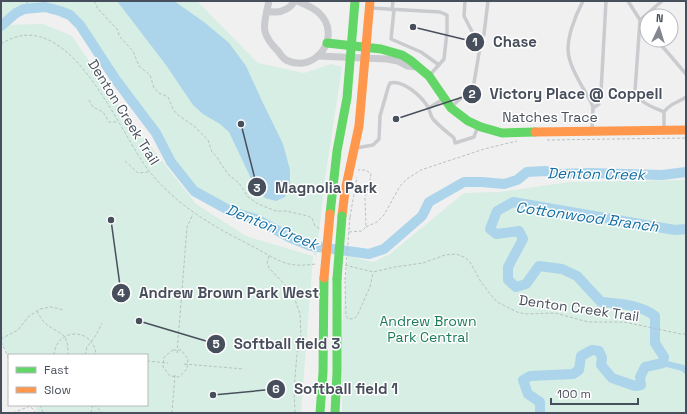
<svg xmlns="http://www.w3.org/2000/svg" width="687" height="414" viewBox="0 0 687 414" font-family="'Space Grotesk',sans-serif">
	<rect width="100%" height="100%" fill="#f0f0f0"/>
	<g fill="#d6eee3">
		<polygon points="1,1 197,1 258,63 304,73 331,64 342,67 325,179 316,259 311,246 289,237 256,219 232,212 194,191 171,162 156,133 116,80 80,25 70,15 60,11 45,7 24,9 16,13 1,26"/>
		<polygon points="43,24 72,36 122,110 196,204 246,236 313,256 301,413 38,413 34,405 147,405 147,355 9,355 9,357 1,342 1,28 7,25"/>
		<polygon points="686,180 686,413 342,413 342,326 348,256 373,262 390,254 464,193 499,192 570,182"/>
	</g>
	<polygon fill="#acd4ea" points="117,1 174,1 204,22 229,43 246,66 262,101 283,144 290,170 290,186 285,197 276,201 265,198 256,189 229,132 220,124 203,114 193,105 166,65"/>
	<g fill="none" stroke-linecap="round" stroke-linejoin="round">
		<polyline stroke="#acd4ea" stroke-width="1.5" points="26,1 30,8"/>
		<polyline stroke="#acd4ea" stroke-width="6" points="663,363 683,368 686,371"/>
		<g stroke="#acd4ea" stroke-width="10">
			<polyline points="1,26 16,13 24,9 45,7 60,11 70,15 80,25 116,80 156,133 171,162 194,191 232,212 256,219 289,237 311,246 369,254 384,249 422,216 429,202 464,182 482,182 504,184 517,180 527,172 545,171 559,174 589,173 662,175 686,172"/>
			<path d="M540,413V402L528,394L523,380L530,376L573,374L579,370L581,356L592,350L599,351L602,358L601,365L612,378L635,386L641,385L640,377L645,367L663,363L664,357L655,343V316C639,304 620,304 601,302L577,276L562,269L539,266L526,284L516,287L508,280V267L523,239L519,231L496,234L490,229L497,211L513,202L675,230L686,229"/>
		</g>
		<g stroke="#b8c2c1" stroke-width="1" stroke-dasharray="3 2" stroke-linecap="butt">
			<polyline points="94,1 98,9 117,29 120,37 133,51 139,66 150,75 154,88 159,93 168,97 173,109 178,115 194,126 208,140 212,152 217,157 221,164 228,174 239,183 248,197 258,204 276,211 286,211 308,216 312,218 315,226 320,229"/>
			<path d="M1,44C69,0 119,133 149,171C177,206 214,227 254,247C265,253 277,261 289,264C298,266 307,265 316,264"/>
			<polyline points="89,100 93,107 103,112 109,122 118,122"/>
			<polyline points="547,140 686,138"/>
			<polyline points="125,161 138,173 149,172"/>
			<polyline points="350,217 357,177"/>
			<polyline points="366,227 377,222 384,215 400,186 407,179 421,170 484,149 517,141"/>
			<polyline points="349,232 362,231 366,227 365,198 370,181 371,174 366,170 358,170"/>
			<polyline points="269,256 267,262 269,268 287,287 294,297 300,314 301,338 297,354 294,390 295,413"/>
			<polyline points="345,265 373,272 395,267 423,263 445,255 456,254 466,258 470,262 481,282 494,299 499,303 517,312 525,314 555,313 588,322 624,322 681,334 686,334"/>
			<path d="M345,281L346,315L348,319C352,319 354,319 357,316L370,287L373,273"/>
			<path d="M37,311C39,315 41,319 44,322C57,335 69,329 68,355"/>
			<polyline points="1,339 18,330 28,317 40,309 51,307 64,310"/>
			<polyline points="1,342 9,359"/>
			<polygon points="173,350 181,350 188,359 187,369 179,377 170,376 163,367 164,357"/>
			<polyline points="177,353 187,227 193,214"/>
			<path d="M54,355C56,327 94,327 96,355"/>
			<polyline points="85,355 87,347 96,335 102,323"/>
			<polyline points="147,361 168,363"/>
			<polyline points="184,364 244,369"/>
			<polyline points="294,390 297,390 305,387 314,387"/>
			<polyline points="40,405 43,413"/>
			<polyline points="94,405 103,413"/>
			<polyline points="13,413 30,406 36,413"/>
			<polyline points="91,413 93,405"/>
			<polyline points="98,413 103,413"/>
			<polyline points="172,413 175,374"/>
		</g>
		<g stroke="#cacbce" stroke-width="3.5">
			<polyline points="465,1 464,16 480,47"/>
			<path d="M583,1C575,16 565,41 569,57C572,72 584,89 591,102L593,107L592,131"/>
			<polyline points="628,1 640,20 647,28"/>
			<path d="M662,1L640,20L635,91C639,103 653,107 664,112C670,103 678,103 686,97"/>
			<polyline points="371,8 440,12 447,15 447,32 444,59 429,76"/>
			<polyline points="392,10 393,1"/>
			<polyline points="394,10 391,39 421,52 439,65"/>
			<polyline points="657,40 686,74"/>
			<polyline points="452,106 468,92 474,83 480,47 484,34 488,1"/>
			<polyline points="429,108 443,99"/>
			<polyline points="593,108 599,104 601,92 606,1"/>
			<polyline points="664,112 664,130"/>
			<path d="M356,148L373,145L379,139L380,116L388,88L390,83C403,79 422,97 428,107C430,111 430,115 433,119C439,126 447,132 454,138L455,143L474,137L478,126"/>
		</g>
		<g stroke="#cacbce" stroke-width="7">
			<path d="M269,1C264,25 259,32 278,51C280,54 283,58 286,60C316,75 343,35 319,13C313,7 304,4 297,1"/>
			<path d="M267,11C279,14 288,11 295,1"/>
			<polyline points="318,56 387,59 398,61 407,66 416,67"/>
		</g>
		<g stroke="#63d668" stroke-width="9">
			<polyline points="327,43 381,49 402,55 410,60 429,76 451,108 468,121 481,127 502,133 535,132"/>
			<polyline points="330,214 337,151 347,98 355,1"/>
			<polyline points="320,413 323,372 324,278"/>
			<polyline points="335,413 337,372 337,279"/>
		</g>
		<g stroke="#ff974d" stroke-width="9">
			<polyline points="535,132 686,130"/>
			<polyline points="342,216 345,191 359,126 370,1"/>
		</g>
		<polyline stroke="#b8c2c1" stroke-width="1" stroke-dasharray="3 2" stroke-linecap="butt" points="345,280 350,217"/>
		<polyline stroke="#63d668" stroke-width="9" points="337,279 342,216"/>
		<polyline stroke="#ff974d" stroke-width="9" points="324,278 330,214"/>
	</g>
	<g text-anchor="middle" stroke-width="3" stroke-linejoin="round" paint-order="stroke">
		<g font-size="14" fill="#484f5c" stroke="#fff">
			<text transform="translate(124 112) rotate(58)" y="5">Denton Creek Trail</text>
			<text x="550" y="122">Natches Trace</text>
			<text transform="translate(579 308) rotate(8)" y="5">Denton Creek Trail</text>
		</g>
		<g font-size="14" fill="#1c7a59" stroke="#fff">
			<text x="428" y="326">Andrew Brown<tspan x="428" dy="16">Park Central</tspan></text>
		</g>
		<g font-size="15" font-style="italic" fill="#1470a3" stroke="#fff">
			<text transform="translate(596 174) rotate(1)" y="5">Denton Creek</text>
			<text transform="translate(587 217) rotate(8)" y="5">Cottonwood Branch</text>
			<text transform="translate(272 227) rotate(22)" y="5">Denton Creek</text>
		</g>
	</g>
	<path fill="none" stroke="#484f5c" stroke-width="1.5" d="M413 27L475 42M396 119L472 94M241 124L257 187M111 220L121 293M139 321L216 344M213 395L276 389"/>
	<g fill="#484f5c" stroke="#fff" stroke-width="1.5">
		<circle cx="413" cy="27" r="4"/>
		<circle cx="396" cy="119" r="4"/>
		<circle cx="241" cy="124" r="4"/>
		<circle cx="111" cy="220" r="4"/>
		<circle cx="139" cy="321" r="4"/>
		<circle cx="213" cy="395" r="4"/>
		<circle cx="475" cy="42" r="10"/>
		<circle cx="472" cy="94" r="10"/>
		<circle cx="257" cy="187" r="10"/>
		<circle cx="121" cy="293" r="10"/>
		<circle cx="216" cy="344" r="10"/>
		<circle cx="276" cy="389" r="10"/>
	</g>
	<g font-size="12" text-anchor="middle" font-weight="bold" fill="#fff">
		<text x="475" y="46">1</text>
		<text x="472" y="98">2</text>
		<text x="257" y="192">3</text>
		<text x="121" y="297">4</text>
		<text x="216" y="348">5</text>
		<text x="276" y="393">6</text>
	</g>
	<g font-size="15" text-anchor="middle" font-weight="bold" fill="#484f5c" stroke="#fff" stroke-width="3" stroke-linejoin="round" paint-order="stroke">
		<text x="515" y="47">Chase</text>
		<text x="576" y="99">Victory Place @ Coppell</text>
		<text x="326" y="193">Magnolia Park</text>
		<text x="229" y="298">Andrew Brown Park West</text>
		<text x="287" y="349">Softball field 3</text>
		<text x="346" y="394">Softball field 1</text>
	</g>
	<rect width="687" height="414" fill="none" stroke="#484f5c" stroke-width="4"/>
	<rect x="8" y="354" width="140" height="52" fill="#ffffff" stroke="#b6b9be"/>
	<rect x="16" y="367" width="20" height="6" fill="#63d668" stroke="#b6b9be"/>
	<text x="44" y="374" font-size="12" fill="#484f5c">Fast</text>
	<rect x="16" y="387" width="20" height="6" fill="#ff974d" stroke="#b6b9be"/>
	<text x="44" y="394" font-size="12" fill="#484f5c">Slow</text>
	<g transform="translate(659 28) rotate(4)"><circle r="19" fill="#ffffff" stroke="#b6b9be"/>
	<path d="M0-3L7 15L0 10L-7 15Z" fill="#838790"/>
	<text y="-6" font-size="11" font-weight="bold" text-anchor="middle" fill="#484f5c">N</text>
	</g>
	<path d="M551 398v6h87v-6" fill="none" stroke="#484f5c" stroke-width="2"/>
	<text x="557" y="398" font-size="12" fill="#484f5c" stroke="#ffffff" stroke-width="3" paint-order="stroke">100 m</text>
</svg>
